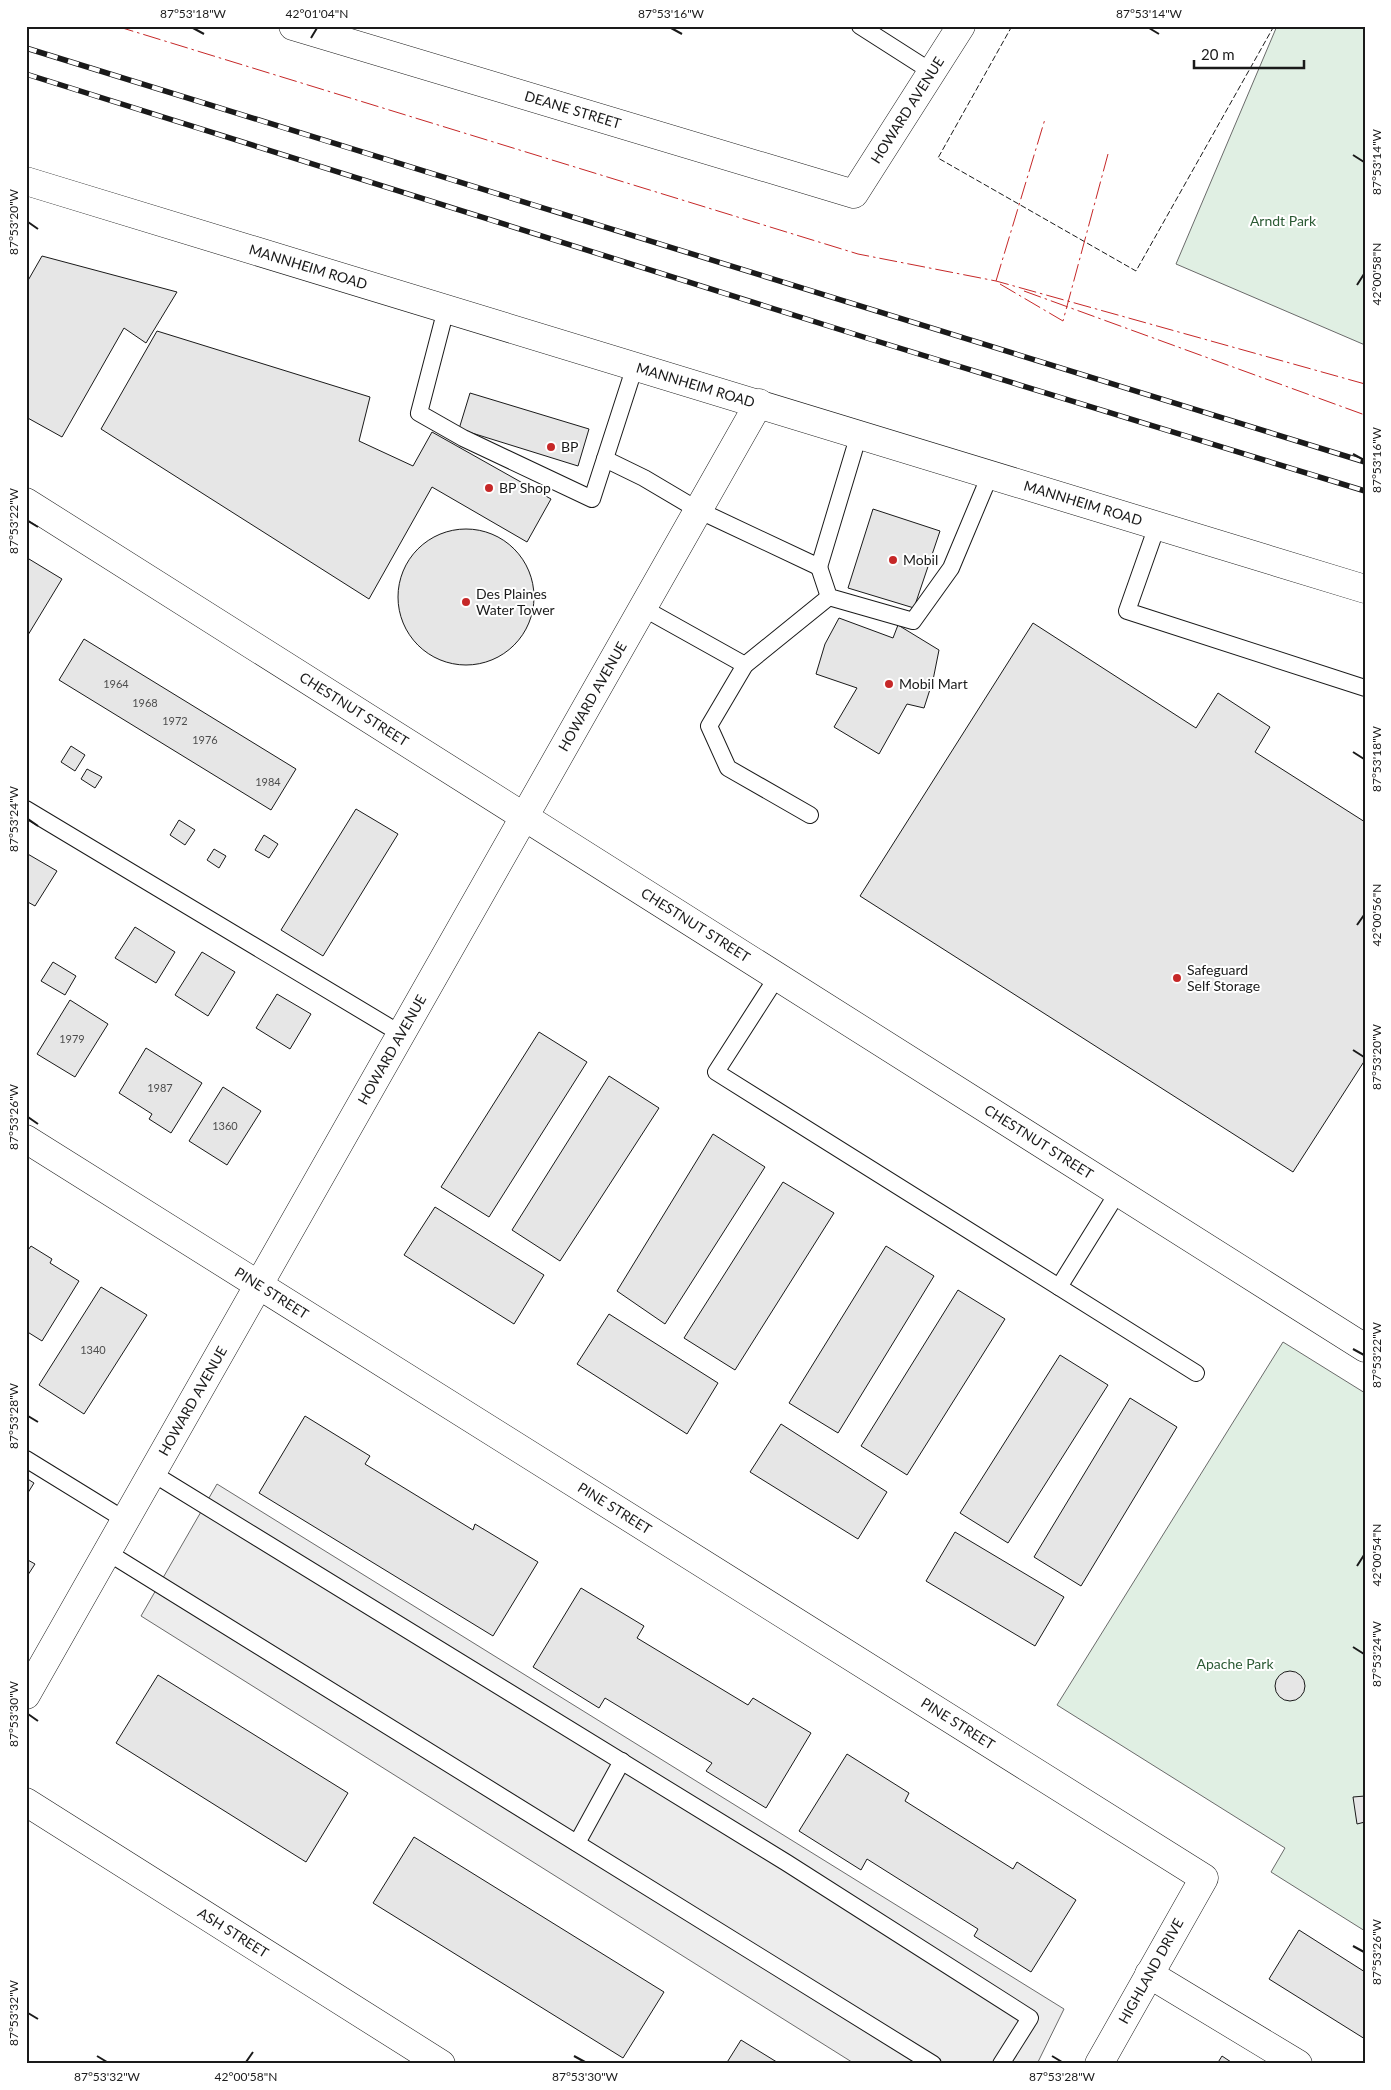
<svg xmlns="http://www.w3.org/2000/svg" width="1391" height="2090" viewBox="0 0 1391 2090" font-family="Lato,sans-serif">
	<rect width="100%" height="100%" fill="#fff"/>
	<g fill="#e0efe3" stroke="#6a6a6a">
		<polygon points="1277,26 1365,26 1365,345 1176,264"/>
		<polygon points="1283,1342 1365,1393 1365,1931 1271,1872 1285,1848 1057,1705"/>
	</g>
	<polygon fill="#ededed" stroke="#6a6a6a" points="217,1484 1064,2009 1037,2064 855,2064 141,1616"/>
	<g fill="#e6e6e6" stroke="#1a1a1a">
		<polygon points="42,256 177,292 146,343 124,328 62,437 26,417 26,284"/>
		<polygon points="157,331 370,397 359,441 413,466 432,432 551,499 527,542 432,487 369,599 101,429"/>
		<polygon points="470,393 589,429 578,466 459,429"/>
		<polygon points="873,509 940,531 914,608 848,588"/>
		<circle cx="466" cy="597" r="68"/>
		<polygon points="29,559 62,579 28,635 26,633 26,563"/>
		<polygon points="839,618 893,638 898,625 939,650 933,680 924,708 907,704 879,754 834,727 857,688 816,674 825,644"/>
		<polygon points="1033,623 1196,728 1218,693 1270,727 1255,752 1365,822 1365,1060 1293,1172 860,896"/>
		<polygon points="84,639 296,769 271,810 59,680"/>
		<polygon points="71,746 85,755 75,771 61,762"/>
		<polygon points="87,769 102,777 95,788 81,779"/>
		<polygon points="356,809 398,834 323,956 281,930"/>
		<polygon points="179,820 195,830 185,845 170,835"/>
		<polygon points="264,835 278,844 269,858 255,850"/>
		<polygon points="214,849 226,856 219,868 207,860"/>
		<polygon points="26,853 57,871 35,906 26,901"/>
		<polygon points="135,927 175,952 156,983 115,958"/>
		<polygon points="202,952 235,972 208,1016 175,995"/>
		<polygon points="53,962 76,976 65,995 41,981"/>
		<polygon points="277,994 311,1014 290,1049 256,1028"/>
		<polygon points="70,1000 108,1024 75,1077 37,1054"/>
		<polygon points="539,1032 587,1062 489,1217 441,1187"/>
		<polygon points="146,1048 202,1083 171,1133 149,1119 152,1114 119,1093"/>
		<polygon points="609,1076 659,1108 560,1261 512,1230"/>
		<polygon points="223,1087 261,1111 227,1165 189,1141"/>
		<polygon points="713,1134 765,1167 665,1324 617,1291"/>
		<polygon points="783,1182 834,1213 735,1370 684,1338"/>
		<polygon points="435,1207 544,1275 514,1324 404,1255"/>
		<polygon points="31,1246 52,1259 50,1263 79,1281 42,1341 26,1331 26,1253"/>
		<polygon points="886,1246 934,1276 838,1433 789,1403"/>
		<polygon points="101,1287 147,1315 84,1414 39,1385"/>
		<polygon points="958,1290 1005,1319 907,1475 861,1446"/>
		<polygon points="609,1314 718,1383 687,1434 577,1364"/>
		<polygon points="1060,1355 1108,1385 1008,1543 960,1513"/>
		<polygon points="1130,1398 1177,1427 1081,1586 1034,1557"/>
		<polygon points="305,1416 370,1456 365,1464 473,1530 475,1524 538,1562 493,1636 259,1493"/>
		<polygon points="781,1424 887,1492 858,1539 750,1472"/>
		<polygon points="26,1478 34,1483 26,1496"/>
		<polygon points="955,1532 1064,1597 1035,1646 926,1581"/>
		<polygon points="26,1559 35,1564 26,1578"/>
		<polygon points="581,1588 644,1626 637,1638 748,1705 753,1698 811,1733 766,1808 706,1771 712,1763 605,1698 599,1708 533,1667"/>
		<circle cx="1290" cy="1686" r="15"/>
		<polygon points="158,1675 348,1793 306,1862 116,1743"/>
		<polygon points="847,1754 909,1793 905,1801 1013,1869 1017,1862 1076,1900 1031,1972 974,1936 978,1929 867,1859 861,1870 799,1831"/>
		<polygon points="1365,1796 1365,1822 1357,1824 1353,1797"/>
		<polygon points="414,1837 664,1992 623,2058 373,1903"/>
		<polygon points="1299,1930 1365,1972 1365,2039 1269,1979"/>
		<polygon points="741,2040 780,2064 726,2064"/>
		<polygon points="1222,2056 1234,2064 1217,2064"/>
	</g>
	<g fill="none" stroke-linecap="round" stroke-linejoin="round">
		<g stroke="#1a1a1a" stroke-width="18">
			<g id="service">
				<polyline points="860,26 932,72"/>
				<polyline points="446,309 419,413 463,438 592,499 635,366"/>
				<polyline points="605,459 644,478 698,510 819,567 859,434"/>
				<polyline points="1157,526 1127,611 1365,688"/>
				<polyline points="819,567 829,597 913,621 951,568 990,475"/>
				<polyline points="643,608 745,665"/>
				<polyline points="26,809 401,1034"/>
				<polyline points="810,815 728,768 709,726 745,665 829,597"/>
				<polyline points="777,977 716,1072 1196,1373"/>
				<polyline points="1059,1287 1118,1192"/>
				<polyline points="26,1459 125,1520"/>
				<polyline points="152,1473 787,1863 1030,2018 1001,2064"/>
				<polyline points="107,1552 933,2064"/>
				<polyline points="577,1843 622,1761"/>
			</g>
		</g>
		<g stroke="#1a1a1a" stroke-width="29">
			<g id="minor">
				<path id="s1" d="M293,26L854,194L961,26"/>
				<path id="s2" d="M26,502L1365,1348"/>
				<path id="s3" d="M26,1139L1204,1878L1099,2064"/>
				<path id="s4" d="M26,1802L441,2064"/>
				<polyline points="1149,1974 1298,2064"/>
			</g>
		</g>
		<g stroke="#1a1a1a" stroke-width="29">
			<g id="tertiary">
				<path id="s5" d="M26,1695L759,403"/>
			</g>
		</g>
		<g stroke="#1a1a1a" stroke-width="29">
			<g id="primary">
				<path id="s6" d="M26,181L1365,589"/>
			</g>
		</g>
		<use href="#service" stroke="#fff" stroke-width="16"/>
		<use href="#minor" stroke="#fff" stroke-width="28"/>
		<use href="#tertiary" stroke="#fff" stroke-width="28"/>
		<use href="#primary" stroke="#fff" stroke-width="28"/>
		<g stroke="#1a1a1a" stroke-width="5.5">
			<g id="rail">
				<polyline points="26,48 1365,462"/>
				<polyline points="26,74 870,339 1365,491"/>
			</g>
		</g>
		<use href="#rail" stroke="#fff" stroke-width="4" stroke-dasharray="11" stroke-linecap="butt"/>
		<polyline stroke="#1a1a1a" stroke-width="1" stroke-dasharray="6 2.5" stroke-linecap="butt" points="1012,26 938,158 1136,271 1274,26"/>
		<g stroke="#c62828" stroke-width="1" stroke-dasharray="18 4 2.5 4" stroke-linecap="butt">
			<polyline points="116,26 858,254 996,281 1365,384"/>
			<polyline points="996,281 1045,119"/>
			<polyline points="1000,284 1063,321 1108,154"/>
			<polyline points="1024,291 1365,415"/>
		</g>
	</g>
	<path fill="none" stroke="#1a1a1a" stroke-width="2" d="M193,28L204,34M671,28L682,34M1149,28L1159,34M311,38L317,28M1353,155L1364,162M28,222L38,229M1357,285L1364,274M1353,454L1364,460M28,521L38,527M1353,752L1364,759M28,819L38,826M1357,925L1364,915M1353,1050L1364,1057M28,1117L38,1124M1353,1349L1364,1355M28,1416L38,1422M1357,1566L1364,1555M1353,1647L1364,1654M28,1714L38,1721M1353,1946L1364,1952M28,2013L38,2019M97,2056L107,2062M574,2056L585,2062M1052,2056L1062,2062M246,2062L253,2052"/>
	<g fill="#c62828" stroke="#fff" stroke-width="2">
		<circle cx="551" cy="447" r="5"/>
		<circle cx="489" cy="488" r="5"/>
		<circle cx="893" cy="560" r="5"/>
		<circle cx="466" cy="602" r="5"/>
		<circle cx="889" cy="684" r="5"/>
		<circle cx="1177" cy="978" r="5"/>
	</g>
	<g text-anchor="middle" stroke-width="4" stroke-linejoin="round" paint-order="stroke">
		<g font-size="11" fill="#4d4d4d">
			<text x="116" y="688">1964</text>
			<text x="145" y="707">1968</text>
			<text x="175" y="725">1972</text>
			<text x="205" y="744">1976</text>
			<text x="268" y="786">1984</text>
			<text x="72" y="1043">1979</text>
			<text x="160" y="1092">1987</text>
			<text x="225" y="1130">1360</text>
			<text x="93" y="1354">1340</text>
		</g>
		<g font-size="14" fill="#1a1a1a" stroke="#fff">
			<text dy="5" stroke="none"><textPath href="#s1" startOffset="292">DEANE STREET</textPath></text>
			<text dy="5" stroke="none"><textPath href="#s1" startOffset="685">HOWARD AVENUE</textPath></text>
			<text dy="5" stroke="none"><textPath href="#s6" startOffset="295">MANNHEIM ROAD</textPath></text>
			<text dy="5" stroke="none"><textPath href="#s6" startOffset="700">MANNHEIM ROAD</textPath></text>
			<text dy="5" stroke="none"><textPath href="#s6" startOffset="1105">MANNHEIM ROAD</textPath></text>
			<text dy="5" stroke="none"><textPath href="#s5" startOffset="1148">HOWARD AVENUE</textPath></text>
			<text dy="5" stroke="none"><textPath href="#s2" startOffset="388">CHESTNUT STREET</textPath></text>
			<text dy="5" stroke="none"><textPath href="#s2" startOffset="792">CHESTNUT STREET</textPath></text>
			<text dy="5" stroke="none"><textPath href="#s5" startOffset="742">HOWARD AVENUE</textPath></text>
			<text dy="5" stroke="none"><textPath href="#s2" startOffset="1198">CHESTNUT STREET</textPath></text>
			<text dy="5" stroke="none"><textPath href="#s3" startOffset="290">PINE STREET</textPath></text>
			<text dy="5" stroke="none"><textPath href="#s5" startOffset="338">HOWARD AVENUE</textPath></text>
			<text dy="5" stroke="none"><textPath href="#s3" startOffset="695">PINE STREET</textPath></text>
			<text dy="5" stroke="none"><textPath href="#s3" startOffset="1100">PINE STREET</textPath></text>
			<text dy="5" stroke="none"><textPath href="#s4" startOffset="245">ASH STREET</textPath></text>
			<text transform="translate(1151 1971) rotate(-61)" y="5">HIGHLAND DRIVE</text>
		</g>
		<g font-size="14" fill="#2b5a34" stroke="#fff">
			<text x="1283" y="226">Arndt Park</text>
			<text x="1235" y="1669">Apache Park</text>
		</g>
		<g font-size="14" fill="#1a1a1a" stroke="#fff" text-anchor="start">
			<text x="561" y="452">BP</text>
			<text x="499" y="493">BP Shop</text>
			<text x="903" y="565">Mobil</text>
			<text x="476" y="599">Des Plaines<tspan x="476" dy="16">Water Tower</tspan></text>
			<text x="899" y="689">Mobil Mart</text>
			<text x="1187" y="975">Safeguard<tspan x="1187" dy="16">Self Storage</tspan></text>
		</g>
	</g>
	<rect width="1391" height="2090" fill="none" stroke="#ffffff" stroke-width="55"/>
	<path d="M1194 60v8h110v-8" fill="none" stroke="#1a1a1a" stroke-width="2.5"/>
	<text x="1201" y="60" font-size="15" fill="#1a1a1a" stroke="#ffffff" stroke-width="4" paint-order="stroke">20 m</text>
	<rect x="28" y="28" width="1336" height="2034" fill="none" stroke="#1a1a1a" stroke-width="2"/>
	<g font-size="12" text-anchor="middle" fill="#1a1a1a">
		<text x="193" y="18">87°53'18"W</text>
		<text x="317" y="18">42°01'04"N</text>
		<text x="671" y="18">87°53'16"W</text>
		<text x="1149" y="18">87°53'14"W</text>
		<text transform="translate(1377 162) rotate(-90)" y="4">87°53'14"W</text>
		<text transform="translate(14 222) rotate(-90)" y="4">87°53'20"W</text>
		<text transform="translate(1377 274) rotate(-90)" y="4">42°00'58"N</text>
		<text transform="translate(1377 460) rotate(-90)" y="4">87°53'16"W</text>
		<text transform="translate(14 521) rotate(-90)" y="4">87°53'22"W</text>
		<text transform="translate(1377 759) rotate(-90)" y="4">87°53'18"W</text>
		<text transform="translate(14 819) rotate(-90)" y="4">87°53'24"W</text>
		<text transform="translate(1377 915) rotate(-90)" y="4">42°00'56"N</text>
		<text transform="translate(1377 1057) rotate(-90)" y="4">87°53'20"W</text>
		<text transform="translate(14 1117) rotate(-90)" y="4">87°53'26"W</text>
		<text transform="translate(1377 1355) rotate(-90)" y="4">87°53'22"W</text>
		<text transform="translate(14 1416) rotate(-90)" y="4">87°53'28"W</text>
		<text transform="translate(1377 1555) rotate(-90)" y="4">42°00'54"N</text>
		<text transform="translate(1377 1654) rotate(-90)" y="4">87°53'24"W</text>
		<text transform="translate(14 1714) rotate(-90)" y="4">87°53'30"W</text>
		<text transform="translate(1377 1952) rotate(-90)" y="4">87°53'26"W</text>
		<text transform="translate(14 2013) rotate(-90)" y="4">87°53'32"W</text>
		<text x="107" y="2081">87°53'32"W</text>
		<text x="246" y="2081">42°00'58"N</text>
		<text x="585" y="2081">87°53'30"W</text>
		<text x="1062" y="2081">87°53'28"W</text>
	</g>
</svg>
